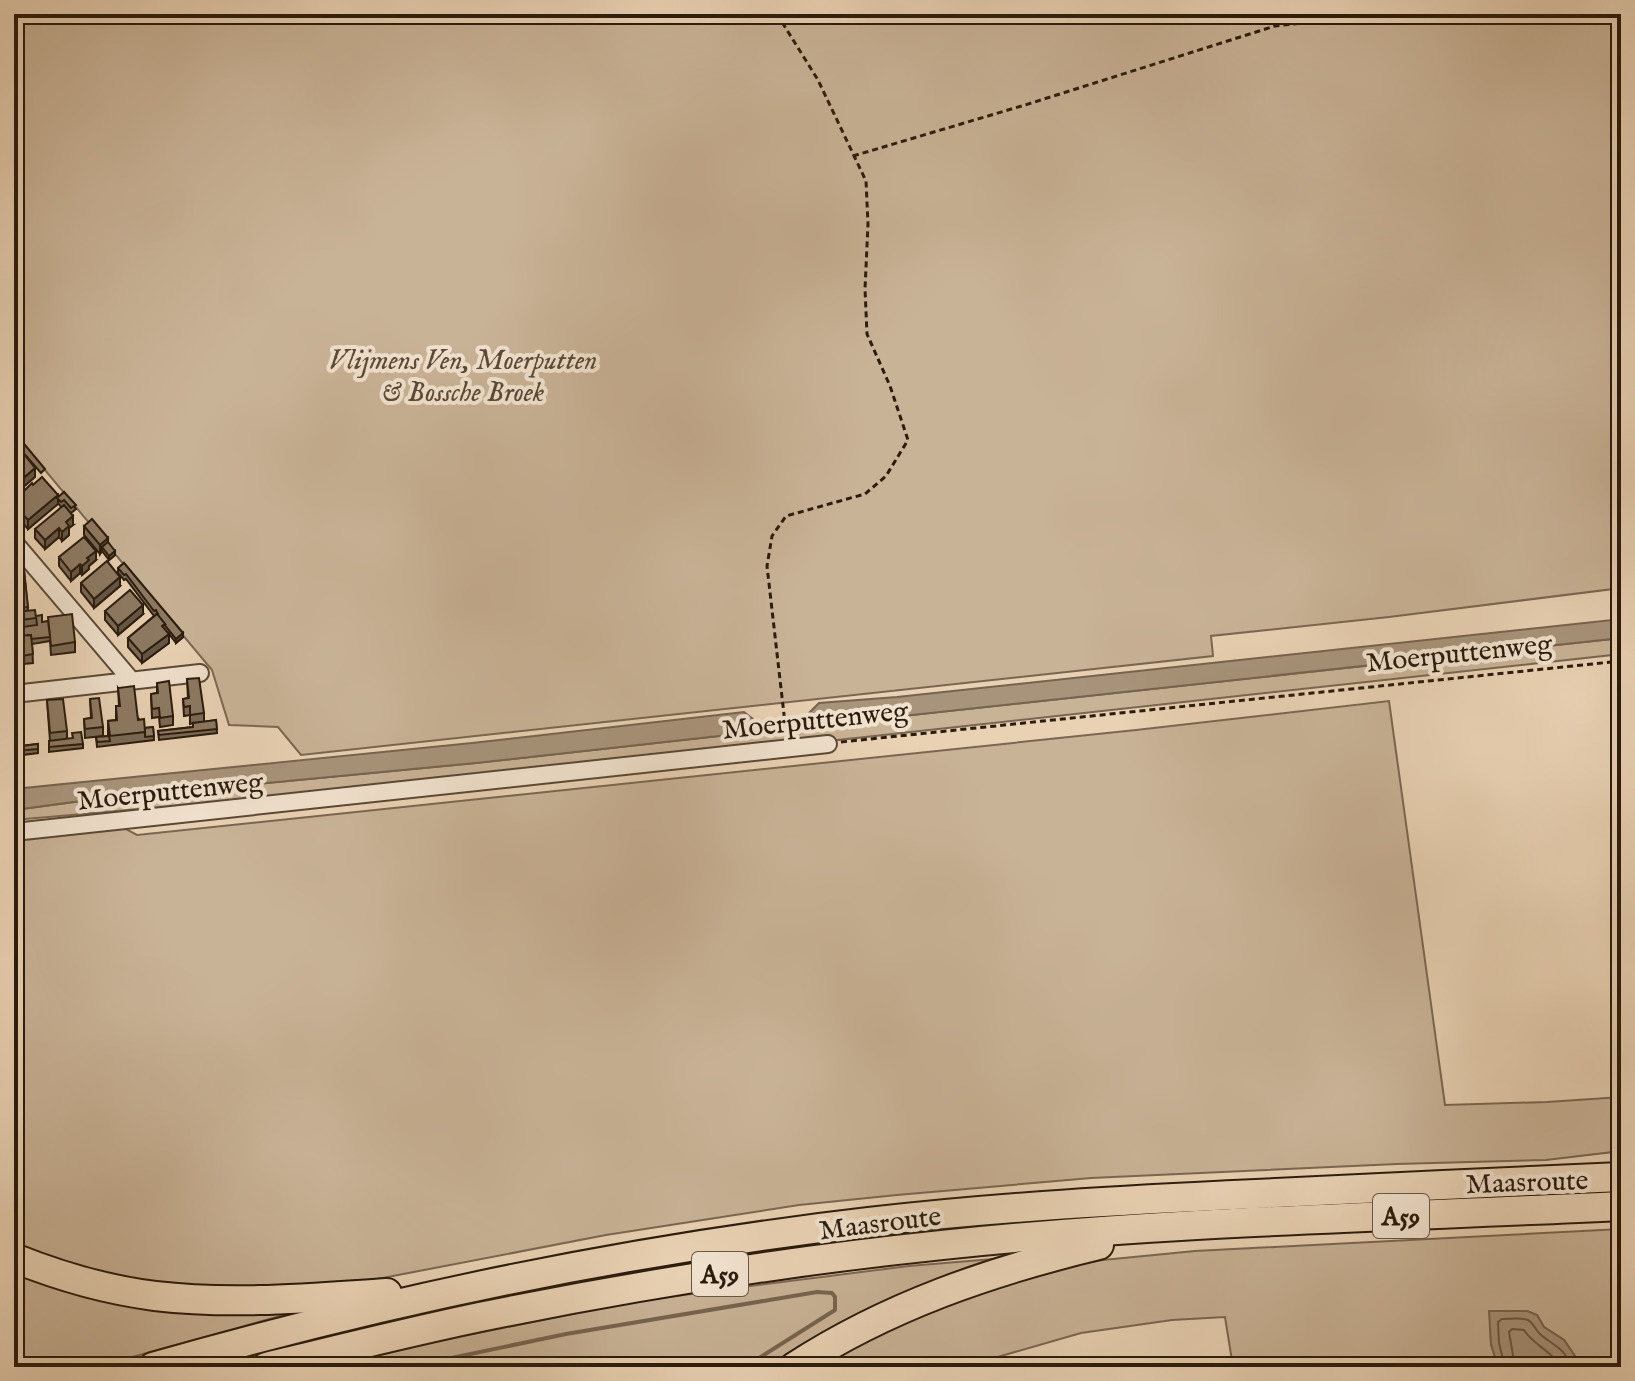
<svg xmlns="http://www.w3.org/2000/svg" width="1635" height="1381" viewBox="0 0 1635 1381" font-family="'IM FELL English',serif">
	<rect width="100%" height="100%" fill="#e9d2b4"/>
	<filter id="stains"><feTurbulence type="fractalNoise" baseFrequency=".0025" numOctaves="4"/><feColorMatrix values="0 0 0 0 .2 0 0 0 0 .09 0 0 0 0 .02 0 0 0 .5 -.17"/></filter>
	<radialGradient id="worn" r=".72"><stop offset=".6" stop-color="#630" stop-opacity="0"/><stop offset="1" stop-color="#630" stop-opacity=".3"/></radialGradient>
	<g fill="#c9b397" stroke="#7a6752" stroke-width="2">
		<polygon points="14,14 1621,14 1621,588 1389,617 1211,636 1213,656 301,755 278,727 229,725 212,670 14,433"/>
		<polygon points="1621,638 1621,654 465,781 14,820 14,810 89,800 476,763 745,733 753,724 809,718 820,725"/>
		<polygon points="1389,701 1445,1105 1547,1102 1621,1097 1621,1151 1546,1160 1397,1164 1091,1178 897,1195 799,1205 606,1235 341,1286 278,1290 154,1284 106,1276 14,1245 14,849 25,837 124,828 137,835 1136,730"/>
		<polygon points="1621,1229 1621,1356 1613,1367 1576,1367 1577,1359 1564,1340 1544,1327 1537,1315 1527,1311 1490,1311 1491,1344 1498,1367 1233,1367 1225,1317 1172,1320 1081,1333 1001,1356 969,1367 810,1367 891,1323 1047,1269 1103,1260 1195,1251"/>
		<polygon points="1017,1257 840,1326 775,1367 330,1367 423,1344 632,1302 734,1288 909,1266"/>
		<polygon points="14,1264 320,1305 96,1367 14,1367"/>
	</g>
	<g fill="#a8947b" stroke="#76644f" stroke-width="2">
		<polygon points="1621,619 1621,638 820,725 809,718 809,713 819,703 897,697"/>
		<polygon points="744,712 753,719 753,724 746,733 476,763 89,800 14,810 14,789 472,743"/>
		<polygon points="1489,1311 1527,1311 1537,1315 1544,1327 1564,1340 1577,1359 1576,1367 1498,1367 1491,1344"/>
	</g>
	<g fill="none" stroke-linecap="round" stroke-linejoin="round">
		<g stroke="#695844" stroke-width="2">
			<path d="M1505,1367L1499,1343L1498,1322L1502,1319C1509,1319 1521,1317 1528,1320C1534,1323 1535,1330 1540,1334C1552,1345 1568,1349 1569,1367"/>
			<path d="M1515,1367L1509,1332L1512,1329L1524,1330C1534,1346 1552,1350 1559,1367"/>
		</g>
		<polyline stroke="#76644f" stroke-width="4" points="408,1367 566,1334 817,1292 832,1293 835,1297 835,1310 745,1367"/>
		<g stroke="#5a4936" stroke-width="20">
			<g id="minor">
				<polyline points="14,542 131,680"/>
				<polyline points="14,694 200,673"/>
				<polyline points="14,832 828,744"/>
			</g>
		</g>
		<g stroke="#2a1b0c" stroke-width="32">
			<g id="motorway">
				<path d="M14,1258C59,1276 107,1290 155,1296C232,1305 310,1298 387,1293"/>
				<path d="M153,1367C387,1300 627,1250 869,1222C998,1207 1126,1200 1256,1194C1378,1188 1499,1182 1621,1177"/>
				<path d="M266,1367C337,1350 408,1332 480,1317C632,1286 787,1261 942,1245C1167,1221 1395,1217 1621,1206"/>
				<path d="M794,1367C888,1306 991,1271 1099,1245"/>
			</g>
		</g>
		<g stroke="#2a1b0c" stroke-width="3" stroke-dasharray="6 4" stroke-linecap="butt">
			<polyline points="777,14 818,80 866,181 868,224 865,289 867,334 890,386 908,440 886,476 865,494 786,516 772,536 767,566 786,732"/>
			<polyline points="853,156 1025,105 1275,26 1302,23 1327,14"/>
			<polyline points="841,742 1621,661"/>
		</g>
		<use href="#minor" stroke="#f1e2ce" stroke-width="16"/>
		<use href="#motorway" stroke="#e9d2b4" stroke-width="28"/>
	</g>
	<g fill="#796955" stroke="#2a1b0c" stroke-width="2">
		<polygon points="33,485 58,498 64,492 76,509 71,513 61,507 58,503 28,529 14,513 14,501"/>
		<polygon points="73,525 69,528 69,535 62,541 59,537 45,549 35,538 35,529"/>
		<polygon points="84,526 108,542 115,555 109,560 102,551 100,554 84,535"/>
		<polygon points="59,557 96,560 89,566 89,569 82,575 80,573 71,581 59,566"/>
		<polygon points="124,563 183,637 176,643 169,634 169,643 142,663 128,647 128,638 154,616 126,579 124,580 118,573 118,568"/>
		<polygon points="24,570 28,610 42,622 75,642 75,652 51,655 50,641 32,644 33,663 23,664 23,676 14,677 14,631 20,636 23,636 22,629 14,630 14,571"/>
		<polygon points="81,583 120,586 94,608 81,592"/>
		<polygon points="105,611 143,614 118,635 105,620"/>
		<polygon points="187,679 204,713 204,722 216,720 217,733 159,740 158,731 193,727 193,723 190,724 190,715 184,716 183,699 188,698"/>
		<polygon points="157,683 173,716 173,725 160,727 159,717 152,718 151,694 157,693"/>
		<polygon points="118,688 145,728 153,727 154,740 97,747 96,737 108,736 108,721 116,720 116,706 119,706"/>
		<polygon points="90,699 103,727 103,736 85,738 84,719 91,718"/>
		<polygon points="47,700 67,731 67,739 83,744 83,748 49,752 49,741 50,741"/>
		<polygon points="14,710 21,725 21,734 17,734 17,742 14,742"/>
		<polygon points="38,744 38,753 14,756 14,747"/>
	</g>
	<g fill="#635545" stroke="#2a1b0c" stroke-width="2">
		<polygon points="35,468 35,477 14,495 14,486"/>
		<polygon points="58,495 58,504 28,529 28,520"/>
		<polygon points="73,516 73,525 69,528 69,535 62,541 62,532 66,522"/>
		<polygon points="59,528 59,537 45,549 45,540"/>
		<polygon points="108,538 108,547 102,547 102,551 100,554 100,545"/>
		<polygon points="96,551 96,560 89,566 89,569 82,575 82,566 87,558"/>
		<polygon points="115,551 115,555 109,560 109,556"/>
		<polygon points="80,564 80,573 71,581 71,572"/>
		<polygon points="120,577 120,586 94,608 94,599"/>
		<polygon points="143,605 143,614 118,635 118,626"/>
		<polygon points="183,633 183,637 176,643 176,639"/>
		<polygon points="169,634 169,643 142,663 142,654"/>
	</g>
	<g fill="#8d7a63" stroke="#2a1b0c" stroke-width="2">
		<polygon points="14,433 22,441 17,445 14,442"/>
		<polygon points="25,445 45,469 41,473 20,449"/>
		<polygon points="20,449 35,468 14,486 14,454"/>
		<polygon points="42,477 58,495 28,520 14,504 14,501 32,483 33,485"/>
		<polygon points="64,492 76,505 71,508 64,500 61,502 57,498"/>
		<polygon points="64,505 73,516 66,522 69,526 62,532 59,528 45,540 35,529"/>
		<polygon points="92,519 108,538 100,545 84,526"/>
		<polygon points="84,537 96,551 87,558 89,560 82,566 80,564 71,572 59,557"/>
		<polygon points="108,542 115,551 109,556 102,547"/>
		<polygon points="107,561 120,577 94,599 81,583"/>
		<polygon points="124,563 183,633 176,639 164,624 165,624 157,614 158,614 156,610 154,611 148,603 126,574 124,575 118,568"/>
		<polygon points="24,570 28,607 14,608 14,571"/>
		<polygon points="130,590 143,605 118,626 105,611"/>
		<polygon points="35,610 36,618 14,621 14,612"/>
		<polygon points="72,614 75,642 51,646 48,617"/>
		<polygon points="157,614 165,624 162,626 169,634 142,654 128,638"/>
		<polygon points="42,615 42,622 48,621 50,637 31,639 31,635 23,636 22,627 37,625 36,616"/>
		<polygon points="19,630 20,636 31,635 33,654 22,656 23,667 14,668 14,631"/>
		<polygon points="199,678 204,713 190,715 190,706 184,707 183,699 189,698 187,679"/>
		<polygon points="169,681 173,716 160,718 159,708 152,709 151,694 158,693 157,683"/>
		<polygon points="134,686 138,720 144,719 145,732 110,736 108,721 117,720 116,706 120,706 118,688"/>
		<polygon points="99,698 103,727 85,729 84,719 92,718 90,699"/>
		<polygon points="63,699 67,731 50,733 47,700"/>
		<polygon points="14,710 14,713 19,713 21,725 16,725 17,733 14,733"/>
		<polygon points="216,720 217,729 159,735 158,731 193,727 193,723"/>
		<polygon points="153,727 154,736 145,737 145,728"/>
		<polygon points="81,732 83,744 49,747 49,741 73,738 72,733"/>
		<polygon points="109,736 110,741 97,742 96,737"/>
		<polygon points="38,744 38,749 14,751 14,747"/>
	</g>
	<g text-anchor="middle" stroke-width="8" stroke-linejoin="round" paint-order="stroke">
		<g fill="#f1e2ce" stroke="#665746" stroke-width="2">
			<rect x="1373" y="1194" width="56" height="44" rx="6"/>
			<rect x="692" y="1252" width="56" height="44" rx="6"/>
		</g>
		<g font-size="26" font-weight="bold" fill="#2a1b0c">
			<text x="1401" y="1225">A59</text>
			<text x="720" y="1283">A59</text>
		</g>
		<g font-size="28" font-style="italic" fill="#5a4936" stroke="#f1e2ce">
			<text x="463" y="369">Vlijmens Ven, Moerputten<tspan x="463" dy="32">&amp; Bossche Broek</tspan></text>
		</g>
		<g font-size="28" fill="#2a1b0c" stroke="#f1e2ce">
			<text transform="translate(1459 652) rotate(-6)" y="10">Moerputtenweg</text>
			<text transform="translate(815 719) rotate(-6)" y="10">Moerputtenweg</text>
			<text transform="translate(170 790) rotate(-6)" y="10">Moerputtenweg</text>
			<text transform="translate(1527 1181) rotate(-2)" y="10">Maasroute</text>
			<text transform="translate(880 1222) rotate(-7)" y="10">Maasroute</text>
		</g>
	</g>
	<rect width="1635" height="1381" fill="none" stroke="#e9d2b4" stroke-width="48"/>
	<rect x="16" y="16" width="1603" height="1349" fill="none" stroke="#2a1b0c" stroke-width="4"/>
	<rect x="24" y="24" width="1587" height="1333" fill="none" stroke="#2a1b0c" stroke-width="2"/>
	<rect width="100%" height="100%" filter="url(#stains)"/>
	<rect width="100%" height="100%" fill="url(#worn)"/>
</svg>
